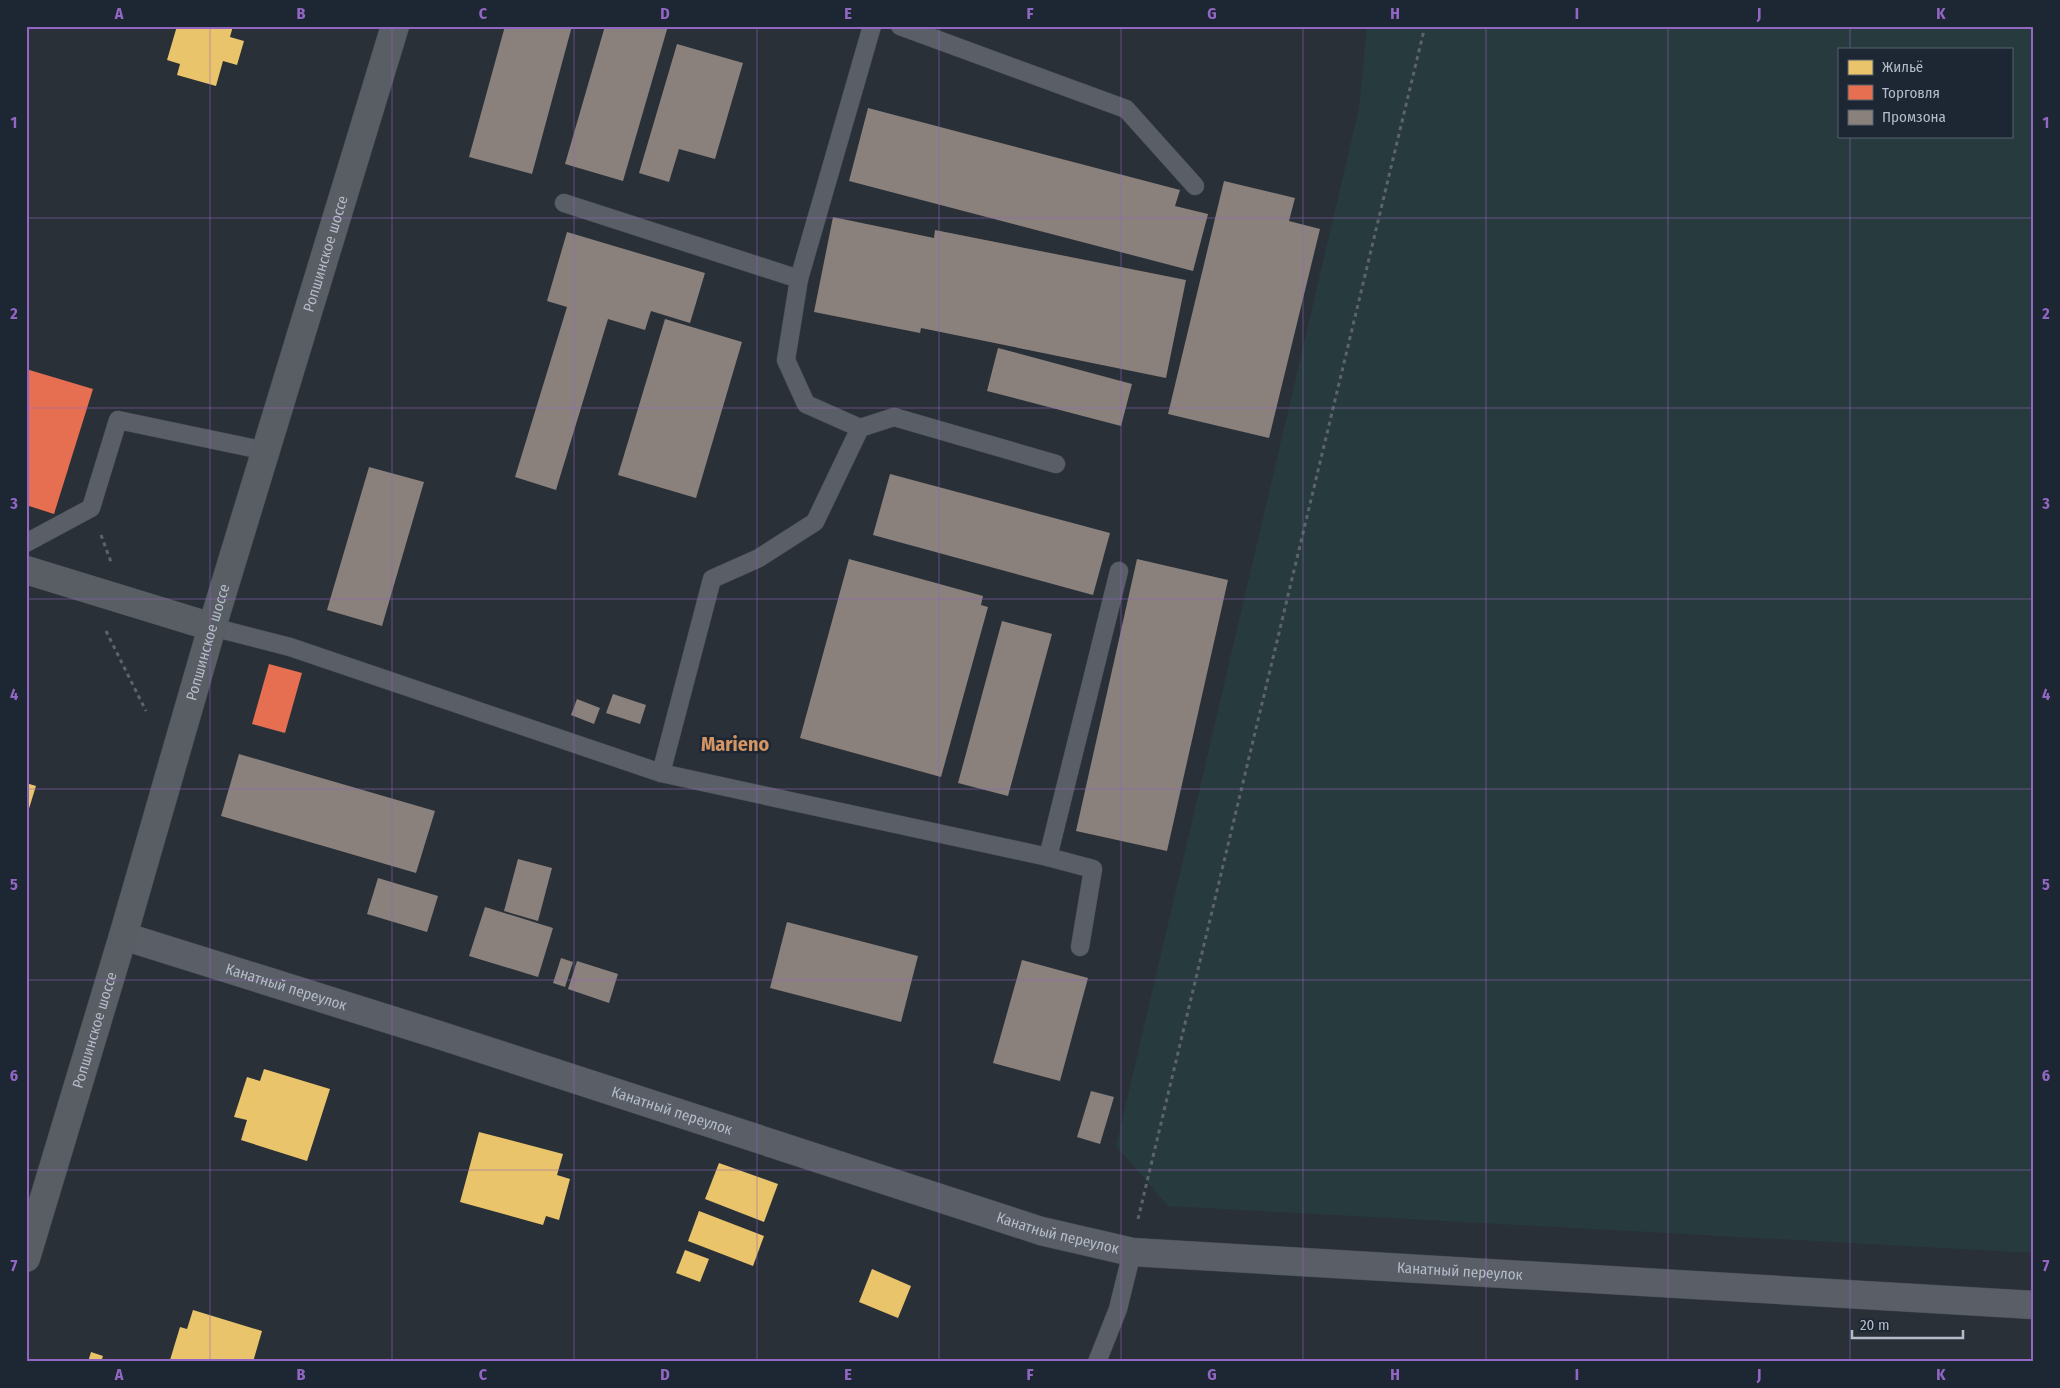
<svg xmlns="http://www.w3.org/2000/svg" width="2060" height="1388" viewBox="0 0 2060 1388" font-family="'Fira Sans Condensed',sans-serif">
	<rect width="100%" height="100%" fill="#2a3038"/>
	<path fill="#273a3e" fill-rule="evenodd" d="M1367,26H2034V1253L1168,1206L1116,1146L1359,108ZM1839,49H2011V136H1839Z"/>
	<g fill="#e9c46a">
		<polygon points="177,26 233,26 230,37 244,41 237,65 223,61 216,86 177,75 180,64 167,60"/>
		<polygon points="26,783 36,786 27,815 26,815"/>
		<polygon points="264,1069 330,1089 307,1161 241,1140 247,1120 234,1117 247,1077 260,1081"/>
		<polygon points="479,1132 563,1154 557,1175 570,1179 559,1220 546,1216 543,1225 460,1202"/>
		<polygon points="719,1163 778,1184 764,1222 705,1199"/>
		<polygon points="699,1211 764,1236 753,1266 688,1241"/>
		<polygon points="685,1250 709,1259 700,1282 676,1273"/>
		<polygon points="872,1269 911,1286 898,1318 859,1302"/>
		<polygon points="193,1310 262,1331 253,1362 170,1360 180,1327 187,1329"/>
		<polygon points="91,1352 103,1356 101,1362 88,1362"/>
	</g>
	<g fill="#e76f51">
		<polygon points="26,369 93,389 54,514 26,505"/>
		<polygon points="269,664 302,673 285,733 252,724"/>
	</g>
	<g fill="#8a817c">
		<polygon points="505,26 572,26 532,174 469,157"/>
		<polygon points="605,26 668,26 623,181 565,164"/>
		<polygon points="677,44 743,63 715,159 679,149 669,182 639,173"/>
		<polygon points="868,108 1180,190 1175,206 1208,214 1193,271 849,181"/>
		<polygon points="1224,181 1295,198 1289,221 1320,229 1269,438 1168,414"/>
		<polygon points="833,217 934,238 935,230 1186,280 1166,378 921,328 920,333 814,312"/>
		<polygon points="567,232 705,273 690,323 651,311 645,330 608,319 556,490 515,477 567,307 547,301"/>
		<polygon points="665,319 742,342 696,498 618,475"/>
		<polygon points="998,348 1132,384 1121,426 987,391"/>
		<polygon points="369,467 424,482 382,626 327,610"/>
		<polygon points="890,474 1110,533 1093,595 873,535"/>
		<polygon points="849,559 983,596 981,605 988,607 941,777 800,738"/>
		<polygon points="1137,559 1228,580 1167,851 1076,831"/>
		<polygon points="1002,621 1052,634 1008,796 958,783"/>
		<polygon points="613,694 646,705 640,724 606,713"/>
		<polygon points="577,699 600,708 594,724 571,715"/>
		<polygon points="239,754 435,811 416,873 221,816"/>
		<polygon points="518,859 552,868 538,921 504,911"/>
		<polygon points="378,878 438,896 427,932 367,914"/>
		<polygon points="485,907 553,928 538,977 469,956"/>
		<polygon points="787,922 918,956 901,1022 770,988"/>
		<polygon points="561,958 573,962 565,987 553,983"/>
		<polygon points="1022,960 1088,978 1060,1081 993,1063"/>
		<polygon points="577,961 618,974 609,1003 568,989"/>
		<polygon points="1091,1091 1114,1097 1100,1144 1077,1137"/>
	</g>
	<g fill="none" stroke-linecap="round" stroke-linejoin="round">
		<g stroke="#484c53" stroke-width="19">
			<g id="lane">
				<polyline points="900,26 1126,109 1195,186"/>
				<polyline points="564,203 799,279"/>
				<polyline points="860,428 806,404 786,360 799,279 872,26"/>
				<polyline points="26,543 91,508 118,420 266,451"/>
				<polyline points="212,627 290,647 661,773 1048,857 1093,869 1080,947"/>
				<polyline points="661,773 712,579 759,558 815,522 860,428 894,417 1056,464"/>
				<polyline points="1048,857 1119,571"/>
				<polyline points="1097,1362 1118,1309 1132,1252"/>
			</g>
		</g>
		<g stroke="#484c53" stroke-width="29">
			<g id="street">
				<path id="s1" d="M123,936L439,1035L1041,1231L1132,1252L2034,1305"/>
			</g>
		</g>
		<g stroke="#484c53" stroke-width="29">
			<g id="secondary">
				<polyline points="26,570 212,627"/>
				<path id="s2" d="M26,1258L123,936L212,627L395,26"/>
			</g>
		</g>
		<g stroke="#5d636a" stroke-width="3" stroke-dasharray="4 4" stroke-linecap="butt">
			<polyline points="101,535 111,562"/>
			<polyline points="106,631 146,711"/>
			<polyline points="1138,1219 1425,26"/>
		</g>
		<use href="#lane" stroke="#5a5e66" stroke-width="18"/>
		<use href="#street" stroke="#5a5e66" stroke-width="28"/>
		<use href="#secondary" stroke="#595d64" stroke-width="28"/>
	</g>
	<path fill="none" stroke="#9266c3" stroke-width="1" stroke-opacity="0.55" d="M210,26V1362M392,26V1362M574,26V1362M757,26V1362M939,26V1362M1121,26V1362M1303,26V1362M1486,26V1362M1668,26V1362M1850,26V49M1850,136V1362M26,218H2034M26,408H2034M26,599H2034M26,789H2034M26,980H2034M26,1170H2034"/>
	<g text-anchor="middle" stroke-width="5" stroke-linejoin="round" paint-order="stroke">
		<g font-size="15" fill="#b4bcc9" stroke="#1d2633">
			<text dy="5" stroke="none"><textPath href="#s2" startOffset="1048">Ропшинское шоссе</textPath></text>
			<text dy="5" stroke="none"><textPath href="#s2" startOffset="642">Ропшинское шоссе</textPath></text>
			<text dy="5" stroke="none"><textPath href="#s1" startOffset="171">Канатный переулок</textPath></text>
			<text dy="5" stroke="none"><textPath href="#s2" startOffset="238">Ропшинское шоссе</textPath></text>
			<text dy="5" stroke="none"><textPath href="#s1" startOffset="576">Канатный переулок</textPath></text>
			<text dy="5" stroke="none"><textPath href="#s1" startOffset="981">Канатный переулок</textPath></text>
			<text dy="5" stroke="none"><textPath href="#s1" startOffset="1386">Канатный переулок</textPath></text>
		</g>
		<g font-size="20" font-weight="bold" fill="#d59563" stroke="#1d2633">
			<text x="735" y="751">Marieno</text>
		</g>
	</g>
	<rect width="2060" height="1388" fill="none" stroke="#1d2633" stroke-width="55"/>
	<rect x="1838" y="48" width="175" height="90" fill="#1d2633" stroke="#59626f"/>
	<rect x="1848" y="60" width="25" height="15" fill="#e9c46a" stroke="#59626f"/>
	<text x="1882" y="72" font-size="15" fill="#b4bcc9">Жильё</text>
	<rect x="1848" y="85" width="25" height="15" fill="#e76f51" stroke="#59626f"/>
	<text x="1882" y="98" font-size="15" fill="#b4bcc9">Торговля</text>
	<rect x="1848" y="110" width="25" height="15" fill="#8a817c" stroke="#59626f"/>
	<text x="1882" y="122" font-size="15" fill="#b4bcc9">Промзона</text>
	<path d="M1852 1330v8h111v-8" fill="none" stroke="#b4bcc9" stroke-width="2.5"/>
	<text x="1860" y="1330" font-size="15" fill="#b4bcc9" stroke="#1d2633" stroke-width="4" paint-order="stroke">20 m</text>
	<rect x="28" y="28" width="2004" height="1332" fill="none" stroke="#9266c3" stroke-width="2"/>
	<g font-size="16" text-anchor="middle" font-weight="bold" fill="#9266c3">
		<text x="119" y="19">A</text>
		<text x="301" y="19">B</text>
		<text x="483" y="19">C</text>
		<text x="665" y="19">D</text>
		<text x="848" y="19">E</text>
		<text x="1030" y="19">F</text>
		<text x="1212" y="19">G</text>
		<text x="1395" y="19">H</text>
		<text x="1577" y="19">I</text>
		<text x="1759" y="19">J</text>
		<text x="1941" y="19">K</text>
		<text x="14" y="128">1</text>
		<text x="2046" y="128">1</text>
		<text x="14" y="319">2</text>
		<text x="2046" y="319">2</text>
		<text x="14" y="509">3</text>
		<text x="2046" y="509">3</text>
		<text x="14" y="700">4</text>
		<text x="2046" y="700">4</text>
		<text x="14" y="890">5</text>
		<text x="2046" y="890">5</text>
		<text x="14" y="1081">6</text>
		<text x="2046" y="1081">6</text>
		<text x="14" y="1271">7</text>
		<text x="2046" y="1271">7</text>
		<text x="119" y="1380">A</text>
		<text x="301" y="1380">B</text>
		<text x="483" y="1380">C</text>
		<text x="665" y="1380">D</text>
		<text x="848" y="1380">E</text>
		<text x="1030" y="1380">F</text>
		<text x="1212" y="1380">G</text>
		<text x="1395" y="1380">H</text>
		<text x="1577" y="1380">I</text>
		<text x="1759" y="1380">J</text>
		<text x="1941" y="1380">K</text>
	</g>
</svg>
